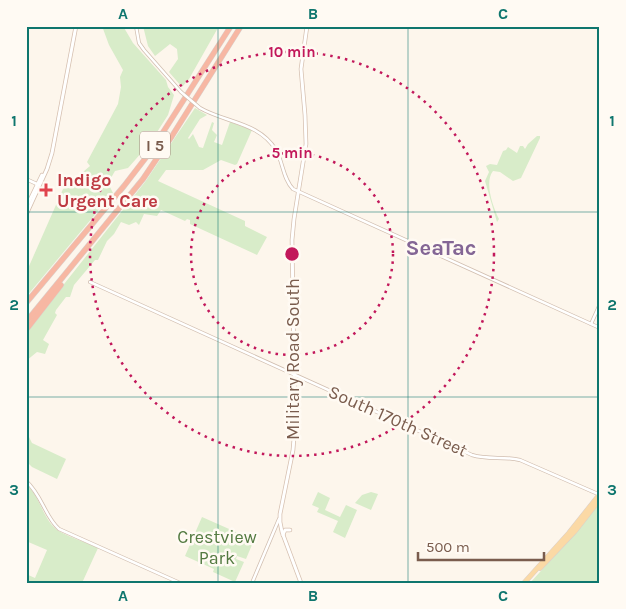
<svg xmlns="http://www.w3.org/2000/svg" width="626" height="609" viewBox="0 0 626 609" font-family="Karla,sans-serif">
	<rect width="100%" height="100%" fill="#fdf6ec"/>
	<g fill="#d8ecc9">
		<polygon points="102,26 123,26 133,43 166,80 168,87 174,95 168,115 150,143 128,168 115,171 108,183 113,193 26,297 26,273 63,189 90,166 87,162 118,104 121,87 120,77 123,70 109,45"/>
		<polygon points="143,26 219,26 189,79 182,87 169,72 178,59 177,49 170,44 155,56 148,46"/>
		<polygon points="195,108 207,115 200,119 188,138 189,139 193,134 199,147 203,148 212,122 214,123 212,130 217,135 214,142 222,145 230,122 252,130 237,164 235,165 221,160 203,170 166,170 158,181 245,221 245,226 267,237 257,255 190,224 190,220 187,219 185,221 161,210 157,216 144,214 139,225 136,222 129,225 121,222 114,234 107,241 98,260 95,260 74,285 70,297 66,297 56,310 55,313 57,315 43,340 49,344 45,354 37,352 26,361 26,332 145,182"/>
		<path d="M537,136H540V138L521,178L513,181L500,172L493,171C484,182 493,207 499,219L497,222L485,181L489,172L486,166L490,164L497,165L503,151L506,150L508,147L517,153L520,146H523L525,149L528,144Z"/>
		<polygon points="26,431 32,443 66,459 57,479 32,467 28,463 26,464"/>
		<path d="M26,484C40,496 42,517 56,529C61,534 90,544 98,548L82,583H26V574L35,578L47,550L26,541Z"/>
		<polygon points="318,492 330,498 325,510 340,517 346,505 357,510 345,538 333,532 338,521 317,512 319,508 312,505"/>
		<polygon points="371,492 378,494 371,510 355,503 362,495"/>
		<polygon points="600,503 600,583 530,583 577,531"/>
		<polygon points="202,517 254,540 246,559 237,556 236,559 244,562 235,582 213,572 214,569 185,556"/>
	</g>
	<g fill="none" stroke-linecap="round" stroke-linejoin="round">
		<g stroke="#d1beb0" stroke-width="4">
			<g id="tertiary">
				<polyline points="136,26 139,43 144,50 181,92"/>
				<path d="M200,108C226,123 259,122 276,150C283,162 283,179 293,189L600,328"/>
				<polyline points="26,179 39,185"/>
				<path d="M90,282L472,455C488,460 504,456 520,460L598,494"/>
				<polyline points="591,324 600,304"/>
				<path d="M26,481C42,495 45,517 59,529L180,583"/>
				<polyline points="252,583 279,519"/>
			</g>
		</g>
		<g stroke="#d6c0b0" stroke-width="4.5">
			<g id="secondary">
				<polyline points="26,208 42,175"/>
				<polyline points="26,215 47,169 52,153 76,26"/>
				<polyline points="283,535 285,530 290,530"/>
				<polyline points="301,583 282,532 280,522 280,514 293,450 295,426 292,240 294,219 306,144 305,115 301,69 307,26"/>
			</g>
		</g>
		<g stroke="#dad1cd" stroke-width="5.5">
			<g id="primary">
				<polyline points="540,568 575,531 600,499"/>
				<polyline points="524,583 569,533 600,494"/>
			</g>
		</g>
		<g stroke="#dad1cd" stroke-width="6">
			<g id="motorway">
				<polyline points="26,303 124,186 151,151 231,26"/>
				<polyline points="26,322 143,179 172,136 241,26"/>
				<polyline points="26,330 61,285"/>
			</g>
		</g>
		<use href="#tertiary" stroke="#fff" stroke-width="2.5"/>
		<use href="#secondary" stroke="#fff" stroke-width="3"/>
		<use href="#primary" stroke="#fbd9a5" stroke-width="4.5"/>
		<use href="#motorway" stroke="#f7b7a3" stroke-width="5"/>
		<g stroke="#d1beb0" stroke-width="4" stroke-linecap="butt">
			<polyline id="tertiary-bridge" points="181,92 200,108"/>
		</g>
		<use href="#tertiary-bridge" stroke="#fff" stroke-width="2.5"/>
	</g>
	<path fill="none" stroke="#0f766e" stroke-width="1" stroke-opacity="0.55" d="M218,26V583M408,26V583M26,212H600M26,397H600"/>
	<g fill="none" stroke="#c2185b" stroke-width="2.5" stroke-dasharray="2.5 5">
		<circle cx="292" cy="254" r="101"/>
		<circle cx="292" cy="254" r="202"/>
	</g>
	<path fill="#e0444e" stroke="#fffaf3" stroke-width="2" d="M43.5 182.5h5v5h5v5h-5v5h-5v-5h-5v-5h5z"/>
	<g text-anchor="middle" stroke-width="5" stroke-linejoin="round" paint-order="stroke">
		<rect fill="#fffaf3" stroke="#a28b7f" stroke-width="1" x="140" y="131.5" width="30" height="27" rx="4"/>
		<g font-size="16" font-weight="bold" fill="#7a5c4d">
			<text x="155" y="151">I 5</text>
		</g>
		<g font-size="18" font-weight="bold" fill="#be3a42" stroke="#fffaf3" text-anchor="start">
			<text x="57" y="186">Indigo<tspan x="57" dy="21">Urgent Care</tspan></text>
		</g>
		<g font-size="18" fill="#7a5c4d" stroke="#fffaf3">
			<text transform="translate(293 359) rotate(-90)" y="6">Military Road South</text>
			<text transform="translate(398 421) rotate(24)" y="6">South 170th Street</text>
		</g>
		<g font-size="18" fill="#537a41" stroke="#fffaf3">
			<text x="217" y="543">Crestview<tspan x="217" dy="21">Park</tspan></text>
		</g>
		<g font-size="22" font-weight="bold" fill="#846695" stroke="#fffaf3">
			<text x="441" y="255">SeaTac</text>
		</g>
	</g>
	<circle cx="292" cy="254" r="8" fill="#c2185b" stroke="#fffaf3" stroke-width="2.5"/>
	<g font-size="15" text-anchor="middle" font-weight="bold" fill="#c2185b" stroke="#fffaf3" stroke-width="5" stroke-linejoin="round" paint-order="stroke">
		<text x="292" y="57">10 min</text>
		<text x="292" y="158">5 min</text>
	</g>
	<rect width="626" height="609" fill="none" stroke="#fffaf3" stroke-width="55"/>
	<path d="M418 552v8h126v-8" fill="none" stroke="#7a5c4d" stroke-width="2.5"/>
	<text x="426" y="552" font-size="15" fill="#7a5c4d" stroke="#fffaf3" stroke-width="4" paint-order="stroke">500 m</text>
	<rect x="28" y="28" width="570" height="554" fill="none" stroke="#0f766e" stroke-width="2"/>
	<g font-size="16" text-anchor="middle" font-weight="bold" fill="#0f766e">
		<text x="123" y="19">A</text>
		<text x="313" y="19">B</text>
		<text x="503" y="19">C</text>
		<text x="14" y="126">1</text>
		<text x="612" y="126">1</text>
		<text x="14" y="310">2</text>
		<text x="612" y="310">2</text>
		<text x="14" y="495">3</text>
		<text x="612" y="495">3</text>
		<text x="123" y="601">A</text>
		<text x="313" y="601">B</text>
		<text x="503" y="601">C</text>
	</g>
</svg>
